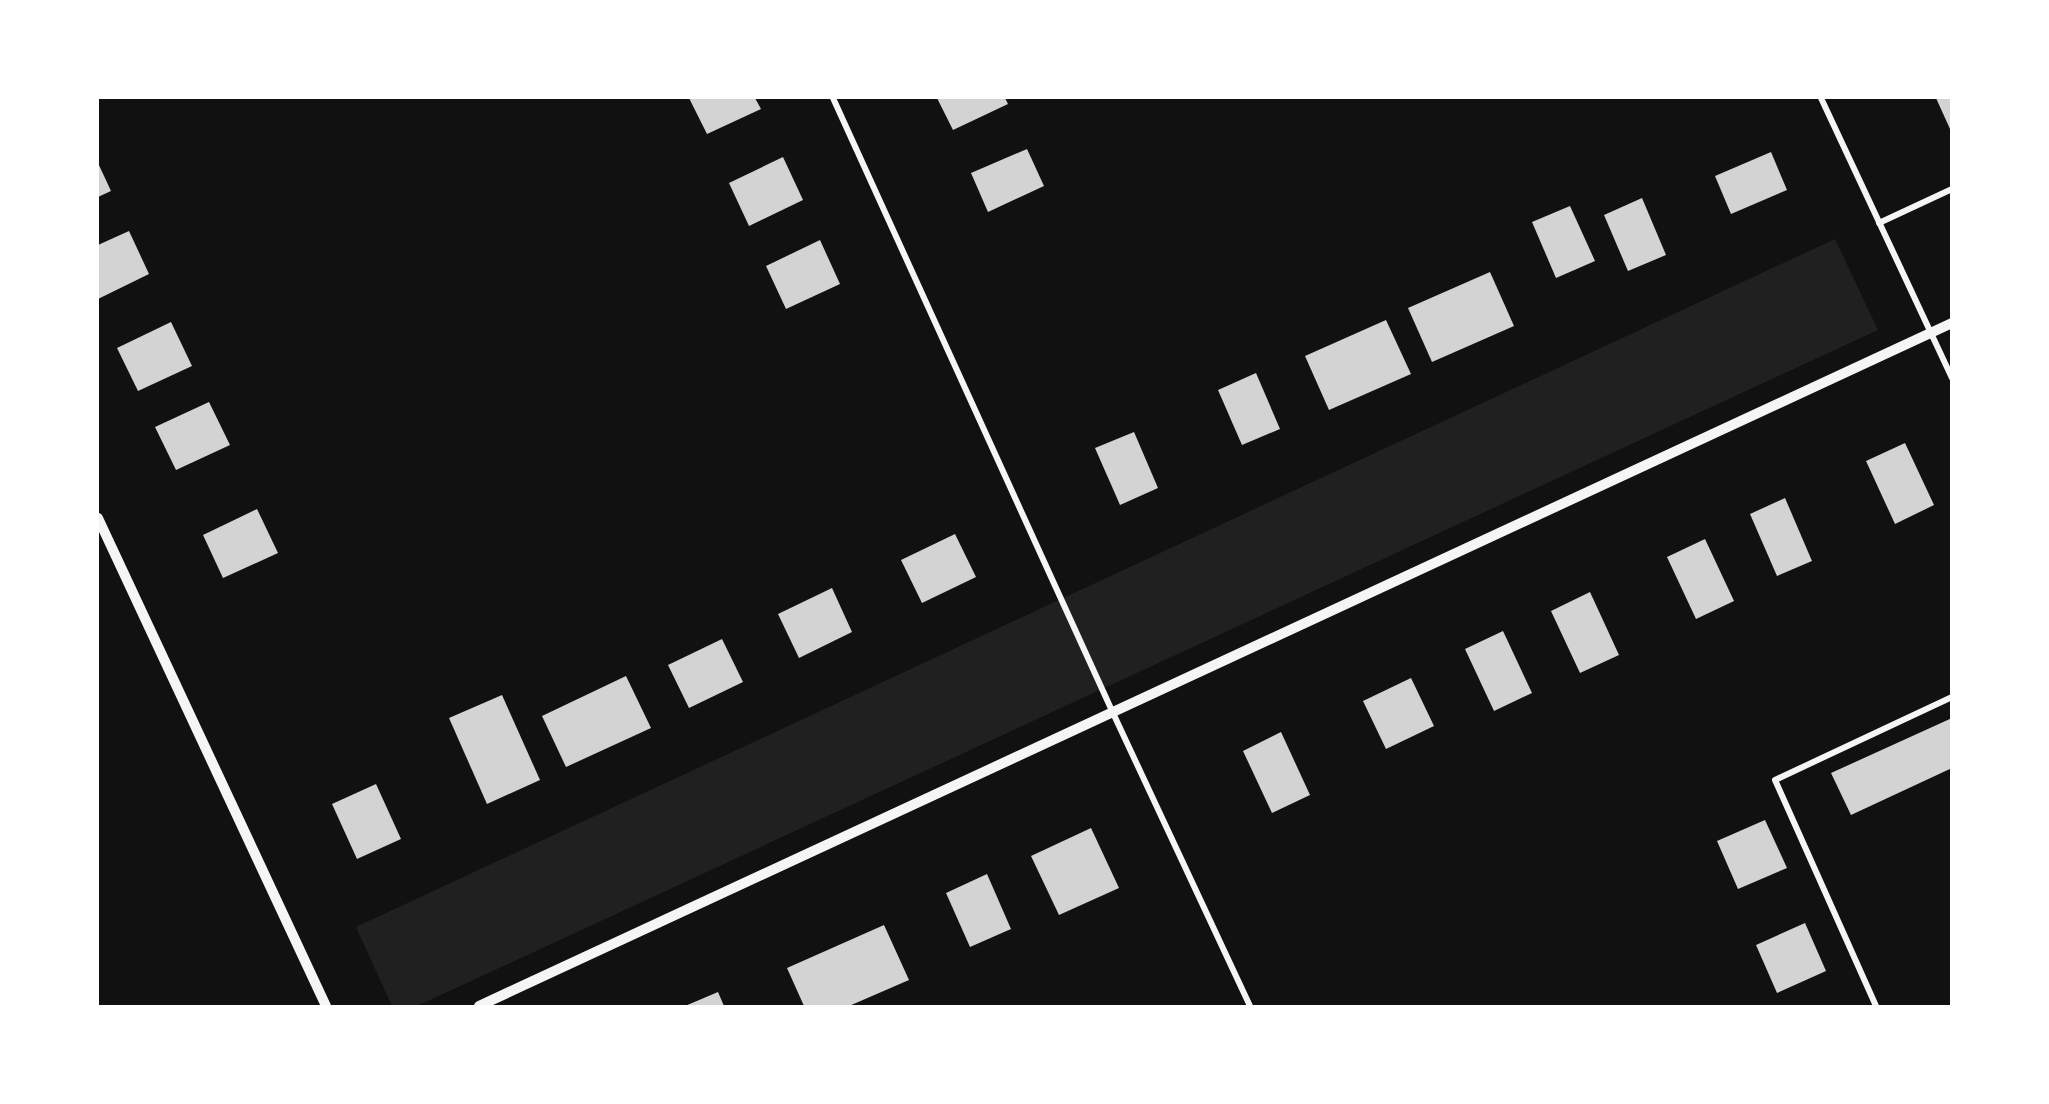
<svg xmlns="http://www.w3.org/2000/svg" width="2049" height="1104" viewBox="0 0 2049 1104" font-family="Ubuntu,sans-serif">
	<rect width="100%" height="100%" fill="#111"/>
	<polygon fill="#202020" points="1835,239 1878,330 417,1006 392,1006 356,927"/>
	<g fill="#d3d3d3">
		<polygon points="689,98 755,98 761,109 707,134"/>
		<polygon points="937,98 1005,98 1008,104 953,130"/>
		<polygon points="1936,98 1952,98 1952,128 1950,129"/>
		<polygon points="1027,149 1044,186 988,212 971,173"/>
		<polygon points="1771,152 1787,190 1731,214 1715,176"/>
		<polygon points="783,157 803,200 749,226 729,183"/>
		<polygon points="98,163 111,191 98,197"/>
		<polygon points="1642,198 1666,255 1628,271 1604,215"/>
		<polygon points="1570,206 1595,261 1556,278 1532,222"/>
		<polygon points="129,231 149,274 98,299 98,245"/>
		<polygon points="820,240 840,284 786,309 766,266"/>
		<polygon points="1490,272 1514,326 1432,362 1408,308"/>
		<polygon points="1386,320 1411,374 1329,410 1305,356"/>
		<polygon points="171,322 192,366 138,391 117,348"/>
		<polygon points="1256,373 1280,429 1242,445 1218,390"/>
		<polygon points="209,402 230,445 176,470 155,427"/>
		<polygon points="1134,432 1158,488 1120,505 1095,448"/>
		<polygon points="1905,443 1934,505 1895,524 1866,461"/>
		<polygon points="1785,498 1812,561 1777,576 1750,514"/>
		<polygon points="257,509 278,553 223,578 203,535"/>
		<polygon points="955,534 976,577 922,603 901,560"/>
		<polygon points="1705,539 1734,601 1696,619 1667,557"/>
		<polygon points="832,588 852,632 799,658 778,614"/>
		<polygon points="1590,592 1619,655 1580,673 1551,611"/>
		<polygon points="1503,631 1532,693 1494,711 1465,649"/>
		<polygon points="722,639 743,682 689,708 668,665"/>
		<polygon points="626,676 651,728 566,767 542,716"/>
		<polygon points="1411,678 1434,726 1386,749 1363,701"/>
		<polygon points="502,695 540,780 487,804 449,718"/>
		<polygon points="1952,718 1952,768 1851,815 1831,773"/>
		<polygon points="1281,732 1310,795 1272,813 1243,751"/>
		<polygon points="376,784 401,839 357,859 332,804"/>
		<polygon points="1765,820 1787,868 1738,889 1717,841"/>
		<polygon points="1091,828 1119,888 1059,915 1031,856"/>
		<polygon points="987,874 1011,929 970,947 946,893"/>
		<polygon points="1805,923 1826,971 1777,993 1756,945"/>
		<polygon points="884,925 909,980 849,1006 804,1006 787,968"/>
		<polygon points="718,992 724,1006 685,1006"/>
	</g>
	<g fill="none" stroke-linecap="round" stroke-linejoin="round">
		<g stroke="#f5f5f5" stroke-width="6">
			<polyline points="833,98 1113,713 1250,1006"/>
			<polyline points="1821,98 1952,378"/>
			<polyline points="1879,223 1952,189"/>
			<polyline points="1876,1006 1775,780 1952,697"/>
		</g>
		<g stroke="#f5f5f5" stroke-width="10">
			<polyline points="98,518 326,1006"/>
			<polyline points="479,1006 1952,323"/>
		</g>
	</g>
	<rect width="2049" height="1104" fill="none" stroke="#ffffff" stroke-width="198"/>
</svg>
